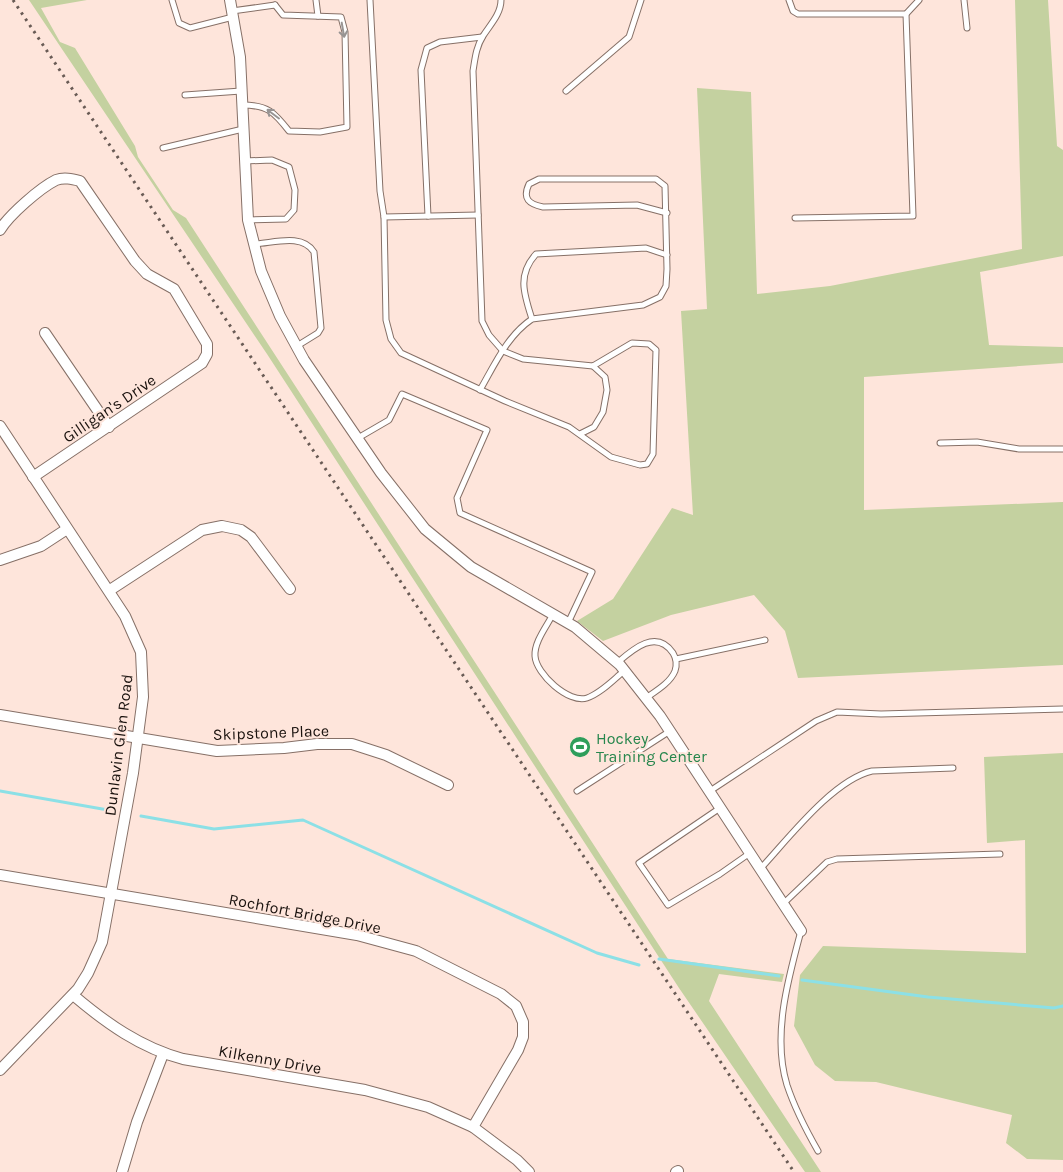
<svg xmlns="http://www.w3.org/2000/svg" width="1063" height="1172" viewBox="0 0 1063 1172" font-family="Karla,sans-serif">
	<rect width="100%" height="100%" fill="#fee5db"/>
	<g fill="#c4d1a0">
		<polygon points="29,0 87,0 41,8 60,42 75,48 135,146 138,157 173,210 186,218 668,959 784,974 782,982 719,974 709,1001 821,1172 805,1172 679,988 267,354"/>
		<polygon points="1015,0 1048,0 1057,146 1063,150 1063,256 980,272 989,345 1063,347 1063,363 864,377 864,510 1063,502 1063,665 798,678 785,631 754,595 671,615 603,641 577,621 613,599 672,508 693,515 681,311 707,309 697,88 751,92 757,294 830,286 1022,249"/>
		<polygon points="1063,753 1063,1160 1027,1159 1006,1143 1012,1115 876,1082 835,1081 815,1065 794,1026 800,975 823,946 1026,953 1025,840 987,843 984,757"/>
	</g>
	<g fill="none" stroke-linecap="round" stroke-linejoin="round">
		<g stroke="#8ce0e6" stroke-width="3">
			<polyline points="0,791 108,810"/>
			<polyline points="141,816 214,829 303,820 597,953 639,965"/>
			<polyline points="659,959 779,976"/>
			<polyline points="802,980 928,997 1054,1008 1063,1006"/>
		</g>
		<g stroke="#867067" stroke-width="7">
			<g id="lane">
				<polyline points="172,0 179,23 190,28 233,17"/>
				<polyline points="316,0 318,16"/>
				<path d="M370,0L380,191L384,217L386,320L391,339L401,353L505,401L569,427L611,457L640,465L647,464L653,454L656,350L649,344L632,343L593,366L523,359L503,351L489,335L482,321L473,71C475,59 476,47 483,36C490,25 501,14 501,0"/>
				<polyline points="789,0 793,11 798,14 906,14 919,0"/>
				<polyline points="964,0 967,28"/>
				<polyline points="232,11 275,5"/>
				<polyline points="566,91 629,37 641,0"/>
				<polyline points="185,95 241,91"/>
				<path d="M242,105C268,105 274,112 289,131L320,132L347,127L345,32L341,17L283,15L275,5"/>
				<polyline points="163,148 243,129"/>
				<polyline points="244,161 272,160 289,167 295,190 294,210 286,219 248,220"/>
				<polyline points="428,216 421,70 427,48 440,42 482,37"/>
				<polyline points="384,217 478,215"/>
				<polyline points="795,218 913,216 906,14"/>
				<path d="M255,244C274,243 302,233 314,252L321,328L318,333L297,346"/>
				<path d="M532,319C524,294 517,275 536,254L646,248L667,255"/>
				<path d="M480,390C495,364 507,336 532,319L643,305L660,297L666,286L667,269L665,186L656,179H539L529,184C522,199 529,204 543,207L637,205L667,213"/>
				<polyline points="580,434 594,427 603,412 607,390 605,377 593,366"/>
				<polyline points="358,438 389,420 402,394 487,430 457,498 460,513 592,572 568,623"/>
				<polyline points="940,443 977,442 1019,449 1063,449"/>
				<path d="M553,614C547,626 534,642 535,656C536,674 569,704 587,698C601,693 613,680 624,671"/>
				<polyline points="676,659 765,640"/>
				<path d="M617,663C632,650 656,628 673,653C676,658 677,665 675,671C670,683 656,691 646,698"/>
				<polyline points="577,791 670,731"/>
				<polyline points="710,791 816,721 837,712 881,714 1063,709"/>
				<polyline points="720,808 639,863 668,905 720,874 750,853"/>
				<path d="M761,868C788,839 833,780 872,771L953,768"/>
				<polyline points="784,903 827,862 837,859 1000,854"/>
				<path d="M801,931C788,979 772,1036 787,1085C795,1109 806,1130 818,1151"/>
			</g>
		</g>
		<g stroke="#867067" stroke-width="12">
			<g id="street">
				<polyline points="230,0 240,57 248,220 261,271 280,316 304,360 381,473 425,529 471,567 575,627 620,665 660,716 801,931"/>
				<path d="M0,230C9,215 40,188 56,180C64,177 72,179 80,181L135,261L147,274L174,289L207,344V354L202,363L33,477"/>
				<polyline points="45,333 109,427"/>
				<polyline points="0,426 125,616 141,652 143,697 133,773 102,942 88,973 78,989 0,1070"/>
				<polyline points="0,560 41,546 67,529"/>
				<polyline points="110,590 202,530 222,526 241,530 251,537 290,589"/>
				<polyline points="0,715 217,751 284,748 317,744 352,744 386,755 448,785"/>
				<polyline points="0,875 357,935 416,951 501,994 516,1006 523,1022 523,1037 518,1050 473,1127"/>
				<path d="M73,995C106,1023 141,1048 183,1059L365,1090L428,1107L473,1127L517,1160L529,1172"/>
				<polyline points="122,1172 137,1122 163,1054"/>
				<polyline points="676,1172 678,1171"/>
			</g>
		</g>
		<use href="#lane" stroke="#fff" stroke-width="5"/>
		<use href="#street" stroke="#fff" stroke-width="10"/>
		<polyline stroke="#695b55" stroke-width="3" stroke-dasharray="2.5 5" stroke-linecap="butt" points="13,0 794,1172"/>
	</g>
	<defs><path id="oneway-shaft" d="M-6 0H5M1.5-3L5.5 0L1.5 3" fill="none" stroke-width="1.6" stroke-linecap="round" stroke-linejoin="round" transform="scale(1.25)"/></defs>
	<g stroke="#989493">
		<use href="#oneway-shaft" transform="translate(343 30) rotate(80)"/>
		<use href="#oneway-shaft" transform="translate(273 114) rotate(-143)"/>
	</g>
	<defs>
		<g id="stadium-disc" transform="scale(1.125)"><circle r="9.5" fill="#2e9e5b" stroke="#fee5db"/><path d="M0-5a6.5 5 0 1 0 0 10a6.5 5 0 1 0 0-10ZM-3.5-1.8h7v3.6h-7Z" fill="#fff"/></g>
	</defs>
	<g fill-rule="evenodd">
		<use href="#stadium-disc" x="580" y="747"/>
	</g>
	<g text-anchor="middle" stroke-width="4" stroke-linejoin="round" paint-order="stroke">
		<g font-size="16" fill="#1a120e" stroke="#fee5db">
			<text transform="translate(109 408) rotate(-34)" y="6">Gilligan's Drive</text>
			<text transform="translate(271 732) rotate(-2)" y="6">Skipstone Place</text>
			<text transform="translate(118 745) rotate(-83)" y="6">Dunlavin Glen Road</text>
			<text transform="translate(305 913) rotate(11)" y="6">Rochfort Bridge Drive</text>
			<text transform="translate(270 1059) rotate(10)" y="6">Kilkenny Drive</text>
		</g>
		<g font-size="16" fill="#27864d" stroke="#fee5db" text-anchor="start">
			<text x="596" y="744">Hockey<tspan x="596" dy="18">Training Center</tspan></text>
		</g>
	</g>
</svg>
